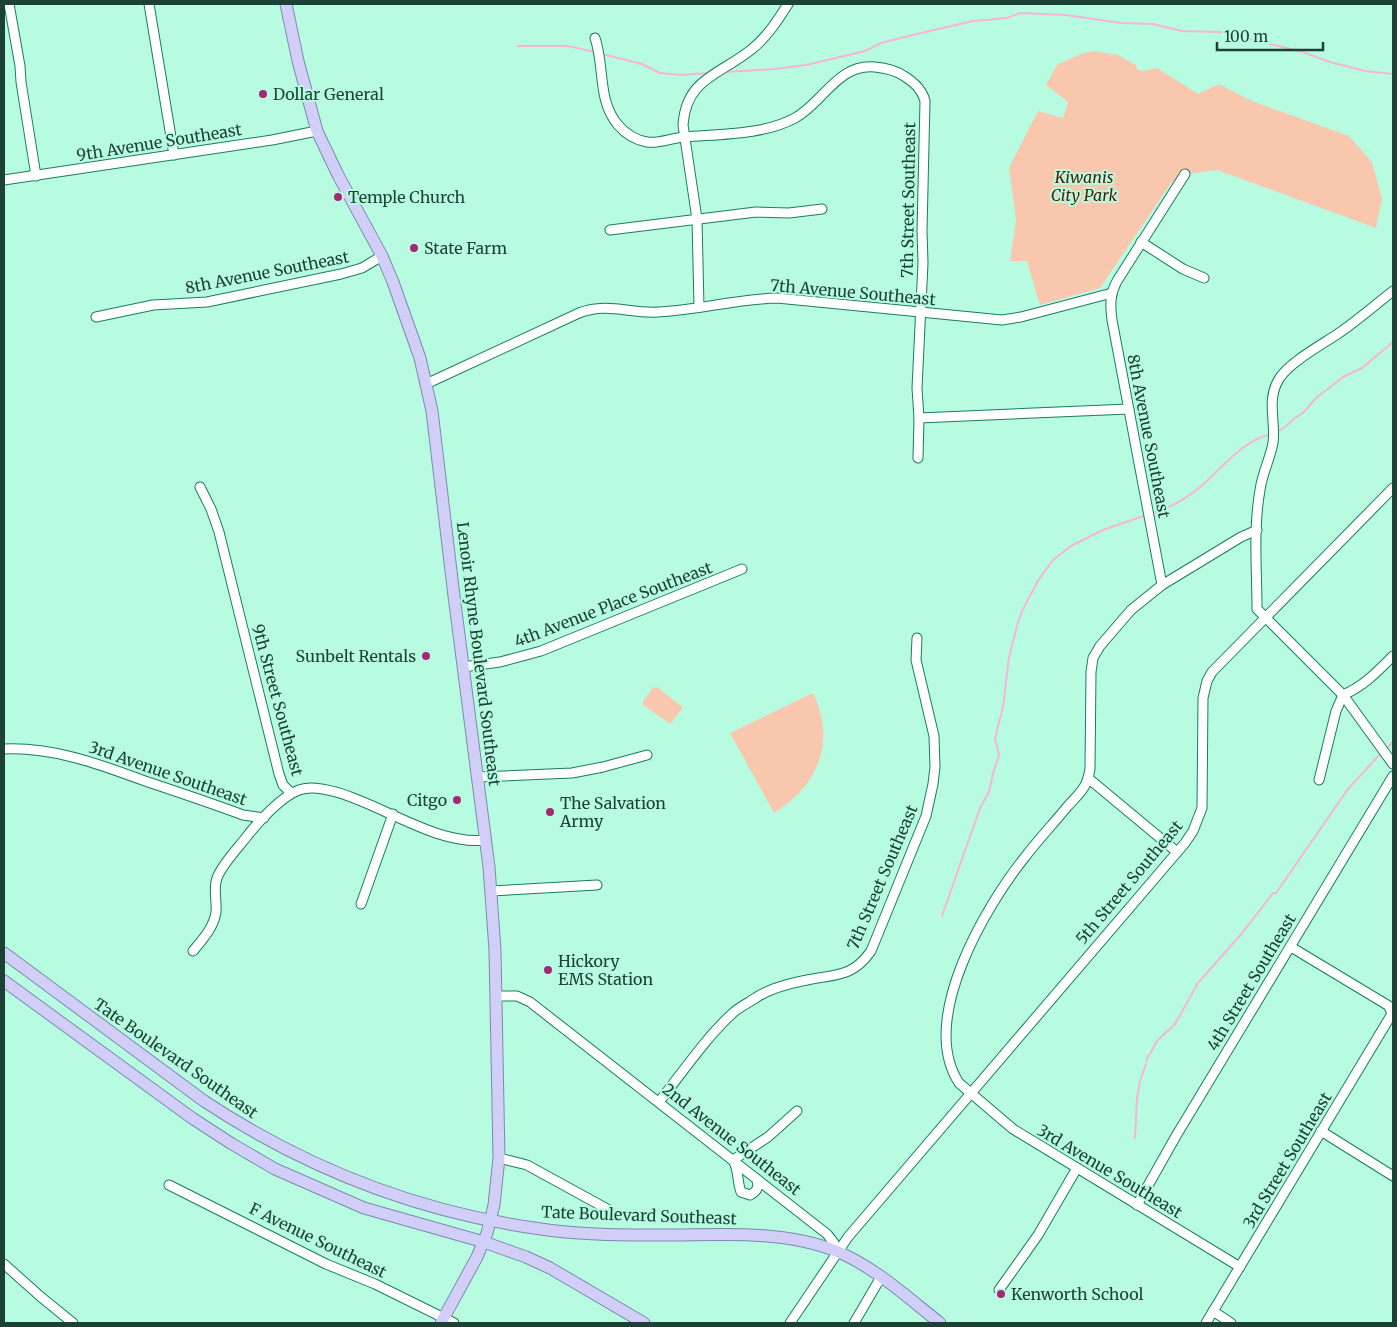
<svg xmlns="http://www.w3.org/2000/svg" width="1397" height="1327" viewBox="0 0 1397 1327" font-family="Merriweather,serif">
	<rect width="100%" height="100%" fill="#b7fce1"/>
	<g fill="#f9c7ae">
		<polygon points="1093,51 1118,55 1137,66 1136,68 1141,71 1157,68 1198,94 1219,84 1252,101 1349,136 1372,162 1382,199 1376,228 1217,170 1180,175 1171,183 1100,288 1040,305 1027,261 1010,261 1016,219 1009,168 1038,111 1063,118 1068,102 1046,85 1057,65 1080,54"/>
		<polygon points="657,687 682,707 682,709 670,724 643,705 643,701 653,688"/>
		<path d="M813,693C836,742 819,785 774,813L730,733Z"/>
	</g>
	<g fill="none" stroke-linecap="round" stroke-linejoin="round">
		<g stroke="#f9b3d6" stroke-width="2">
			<polyline points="518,46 568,46 595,52"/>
			<polyline points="602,54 642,64 660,73 681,75 708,73"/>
			<polyline points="723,72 775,69 806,65 865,51 881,43 917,34 973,21 1007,18 1020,13 1066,15 1121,23 1153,24 1182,31 1221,32 1303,52 1330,62 1365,71 1393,74"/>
			<polyline points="1276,432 1285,427 1295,418 1304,412 1315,399 1343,377 1362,368 1393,342"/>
			<path d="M1153,513C1176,506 1198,491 1215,473C1232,457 1248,439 1272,434"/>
			<polyline points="1386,749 1393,742"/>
			<polyline points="942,916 980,808 989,792 993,774 999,755 995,738 1003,707 1009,657 1017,626 1022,611 1039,579 1053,560 1071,546 1103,530 1146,515"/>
			<polyline points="1146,1061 1157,1041 1175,1024 1198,983 1243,932 1273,893 1276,893 1348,789 1382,752"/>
			<polyline points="1135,1138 1137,1098 1140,1081 1146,1064"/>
		</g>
		<g stroke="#1a7c5f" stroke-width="11">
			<g id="minor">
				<polyline points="9,4 20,66 21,82 36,176"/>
				<polyline points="149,4 174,155"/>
				<path d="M595,38C605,67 597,100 618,125C625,133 635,140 647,142C658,144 672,138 684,137C719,134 764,135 795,118C823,103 838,63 875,67C885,68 895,70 904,76C914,82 922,89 925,101L922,231L923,263L917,388L919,418L918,458"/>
				<polyline points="4,180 272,140 317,131"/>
				<polyline points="610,230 756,212 789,213 822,209"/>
				<polyline points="1141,242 1183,269 1204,278"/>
				<path d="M1393,291C1375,305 1358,320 1339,333C1323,344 1288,363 1279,379C1266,400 1276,421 1273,443C1270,459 1262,474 1260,490C1253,529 1257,570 1257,609L1343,695L1393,764"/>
				<path d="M699,307L697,219L683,125C686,78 720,75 752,49C767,37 778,20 788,4"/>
				<polyline points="96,317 153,305 207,302 341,274 362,268 382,256"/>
				<path d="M426,384L579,313C608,302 630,314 658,312C698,310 737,299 777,298L1002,320L1021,317L1112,293"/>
				<polyline points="919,418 1129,409"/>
				<polyline points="200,487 211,509 219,532 279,774 283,785 291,793"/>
				<path d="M1162,585L1112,320C1110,305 1110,294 1117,281L1185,174"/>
				<polyline points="463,667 500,662 541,651 742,569"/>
				<path d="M4,749C54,747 99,764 145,781C178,792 211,803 243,815L264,818"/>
				<polyline points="478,777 572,773 603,767 647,755"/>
				<polyline points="1088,778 1177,852"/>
				<path d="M1319,780L1336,711L1343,695C1364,686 1377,672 1393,656"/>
				<polyline points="491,891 597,885"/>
				<polyline points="361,904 393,814"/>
				<polyline points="1291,947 1389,1006 1393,1017"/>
				<path d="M193,951C203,939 214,927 216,912C217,900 213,889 217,878C222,864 239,847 248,835C259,821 282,796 299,790C311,786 324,789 336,792C383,805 438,846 486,840"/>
				<polyline points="496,996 517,996 530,1002 827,1234 834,1243 837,1252"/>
				<path d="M659,1102C682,1073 707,1036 734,1012C741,1006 750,1002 757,997C771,988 791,983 807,980C835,974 852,978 871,951L926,816L933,784L935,767L934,736L916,660L917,638"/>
				<polyline points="1321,1131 1393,1176"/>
				<polyline points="499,1158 527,1165 609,1210"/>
				<polyline points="733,1160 768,1137 797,1111"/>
				<path d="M734,1162C739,1172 737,1182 741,1192L750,1195C757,1191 759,1188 757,1180"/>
				<polyline points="169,1185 326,1264 375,1284 454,1323"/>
				<polyline points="1137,1205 1176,1136 1393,776"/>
				<polyline points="4,1264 41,1297 73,1323"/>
				<path d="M1240,1267L1013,1129L959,1083C918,1020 985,907 1025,857C1038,840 1053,824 1067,807C1073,800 1080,794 1084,787C1088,781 1089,775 1090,769L1091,672L1093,658L1100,646L1131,610L1162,585L1241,537L1257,530"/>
				<polyline points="999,1290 1038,1235 1077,1168"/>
				<polyline points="1213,1311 1231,1323"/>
				<polyline points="790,1323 848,1237 1185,843 1193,831 1202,808 1203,698 1207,681 1212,672 1393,488"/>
				<polyline points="854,1323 881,1277"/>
				<polyline points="1206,1323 1393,1012"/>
			</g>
		</g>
		<g stroke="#7e88b0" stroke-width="13">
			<g id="major">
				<polyline points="286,4 298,61 317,131 338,175 382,256 393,282 420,358 432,411 454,596 489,867 495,950 499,1158 494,1205 487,1233 477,1257 441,1323"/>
				<path d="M4,953L204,1101C304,1167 415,1211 534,1228C583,1236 634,1235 684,1235C734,1234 789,1232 836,1251C875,1267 908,1298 940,1323"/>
				<polyline points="4,981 192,1118 232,1144 275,1169 364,1208 484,1242 526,1257 550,1268 644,1323"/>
			</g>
		</g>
		<use href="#minor" stroke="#fff" stroke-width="9"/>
		<use href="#major" stroke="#d1cef8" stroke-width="11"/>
	</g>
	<g fill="#a62675" stroke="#b7fce1" stroke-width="2">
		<circle cx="263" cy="94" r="5"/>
		<circle cx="338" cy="197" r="5"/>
		<circle cx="414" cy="248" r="5"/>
		<circle cx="426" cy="656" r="5"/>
		<circle cx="457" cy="800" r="5"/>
		<circle cx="550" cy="812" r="5"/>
		<circle cx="548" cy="970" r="5"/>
		<circle cx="1001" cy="1294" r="5"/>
	</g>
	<g text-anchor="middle" stroke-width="4" stroke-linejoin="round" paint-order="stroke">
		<g font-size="16" fill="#1d4235" stroke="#b7fce1" text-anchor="start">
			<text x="273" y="100">Dollar General</text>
			<text x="348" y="203">Temple Church</text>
			<text x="424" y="254">State Farm</text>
			<text x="416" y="662" text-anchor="end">Sunbelt Rentals</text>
			<text x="447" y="806" text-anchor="end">Citgo</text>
			<text x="560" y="809">The Salvation<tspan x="560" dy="18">Army</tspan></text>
			<text x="558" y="967">Hickory<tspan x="558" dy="18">EMS Station</tspan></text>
			<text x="1011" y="1300">Kenworth School</text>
		</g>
		<g font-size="16" fill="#1d4235" stroke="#b7fce1">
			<text transform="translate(159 142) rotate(-9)" y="6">9th Avenue Southeast</text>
			<text transform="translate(908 200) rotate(-89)" y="6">7th Street Southeast</text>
			<text transform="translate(267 272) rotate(-11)" y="6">8th Avenue Southeast</text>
			<text transform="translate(853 292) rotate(5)" y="6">7th Avenue Southeast</text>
			<text transform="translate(1149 436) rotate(79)" y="6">8th Avenue Southeast</text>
			<text transform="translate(613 604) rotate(-21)" y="6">4th Avenue Place Southeast</text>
			<text transform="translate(479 654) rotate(83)" y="6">Lenoir Rhyne Boulevard Southeast</text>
			<text transform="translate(278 700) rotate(75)" y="6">9th Street Southeast</text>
			<text transform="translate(168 773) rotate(19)" y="6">3rd Avenue Southeast</text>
			<text transform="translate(882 877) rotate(-67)" y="6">7th Street Southeast</text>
			<text transform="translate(1129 882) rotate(-50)" y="6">5th Street Southeast</text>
			<text transform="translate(1251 982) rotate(-59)" y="6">4th Street Southeast</text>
			<text transform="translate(176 1058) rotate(35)" y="6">Tate Boulevard Southeast</text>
			<text transform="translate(732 1139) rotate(38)" y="6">2nd Avenue Southeast</text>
			<text transform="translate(1287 1160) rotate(-59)" y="6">3rd Street Southeast</text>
			<text transform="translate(1110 1171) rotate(31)" y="6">3rd Avenue Southeast</text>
			<text transform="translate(639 1215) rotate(2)" y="6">Tate Boulevard Southeast</text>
			<text transform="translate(318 1240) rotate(26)" y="6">F Avenue Southeast</text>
		</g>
		<g font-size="16" font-style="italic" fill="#501d00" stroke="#b7fce1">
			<text x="1084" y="183">Kiwanis<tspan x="1084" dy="18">City Park</tspan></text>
		</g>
	</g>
	<rect width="1397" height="1327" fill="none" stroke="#1d4235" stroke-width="10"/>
	<path d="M1217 42v8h106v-8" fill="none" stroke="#1d4235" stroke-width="2.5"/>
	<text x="1224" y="42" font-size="15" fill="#1d4235" stroke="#b7fce1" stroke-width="4" paint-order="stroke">100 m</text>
</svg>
